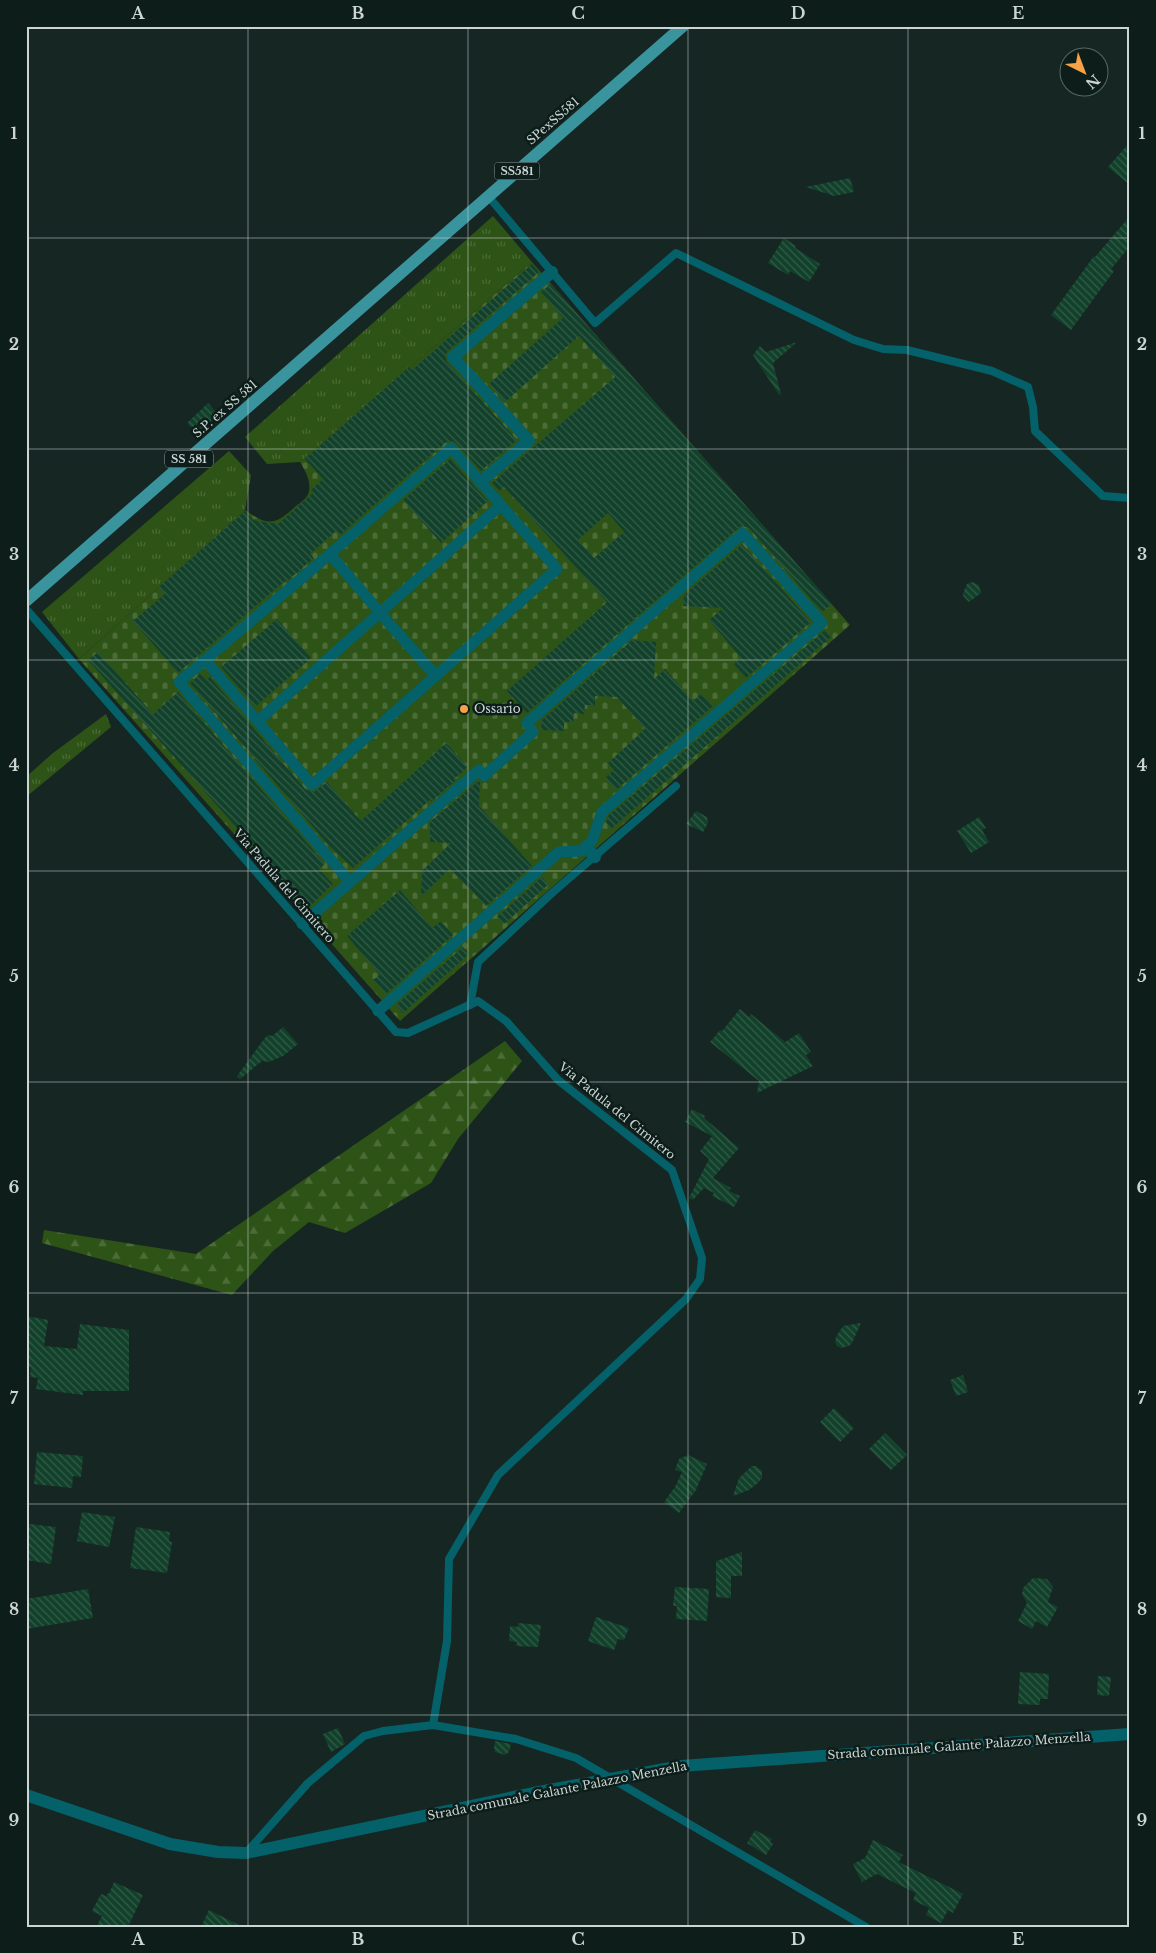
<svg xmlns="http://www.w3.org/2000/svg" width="1156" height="1953" viewBox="0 0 1156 1953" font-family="'Libre Baskerville',serif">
	<defs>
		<pattern id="grass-tufts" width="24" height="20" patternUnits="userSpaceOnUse" patternTransform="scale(1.25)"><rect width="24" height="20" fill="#2e5316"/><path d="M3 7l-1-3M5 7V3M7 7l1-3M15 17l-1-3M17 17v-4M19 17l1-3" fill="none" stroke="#4b6b37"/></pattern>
		<pattern id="forest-firs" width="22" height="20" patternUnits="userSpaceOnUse" patternTransform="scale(1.25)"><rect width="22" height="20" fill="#2e5316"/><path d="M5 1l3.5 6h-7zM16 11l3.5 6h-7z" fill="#4b6b37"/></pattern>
		<pattern id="cemetery-stones" width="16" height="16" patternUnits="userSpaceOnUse" patternTransform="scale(1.25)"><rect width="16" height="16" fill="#2e5316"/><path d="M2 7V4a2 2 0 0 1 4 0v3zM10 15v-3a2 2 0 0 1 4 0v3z" fill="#4b6b37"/></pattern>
		<pattern id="building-back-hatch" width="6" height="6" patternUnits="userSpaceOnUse" patternTransform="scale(1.25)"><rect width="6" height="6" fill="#12412b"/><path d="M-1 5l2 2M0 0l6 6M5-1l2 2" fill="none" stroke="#335c49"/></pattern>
	</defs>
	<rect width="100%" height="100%" fill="#162623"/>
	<g fill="url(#grass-tufts)">
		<polygon points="493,216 532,262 300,462 267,464 245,437"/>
		<polygon points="229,451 251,475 245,510 79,659 42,612"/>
		<polygon points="106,714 111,727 26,797 26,777 53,753"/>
	</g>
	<polygon fill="url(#forest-firs)" points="505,1041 522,1061 458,1139 431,1183 345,1233 309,1222 273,1251 232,1295 42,1243 44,1230 196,1254"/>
	<path fill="url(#cemetery-stones)" d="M532,262L850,625L400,1021L79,659L245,510C269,527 275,525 296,506C301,502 308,498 309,491C311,480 305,471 300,462Z"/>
	<g fill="url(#building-back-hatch)" fill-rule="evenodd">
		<polygon points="1130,142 1130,185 1108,167"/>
		<polygon points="850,178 854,192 834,196 806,187"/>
		<polygon points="1130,216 1130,246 1111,269 1114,271 1071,330 1051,315 1094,256 1095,257"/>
		<polygon points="784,238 796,246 795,248 820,264 809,282 790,271 788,275 768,263"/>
		<polygon points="532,264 539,272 448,351 445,355 447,362 517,440 481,471 456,443 453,441 446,442 340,535 336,531 310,554 314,558 287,581 286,580 178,673 133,621 165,594 159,587 245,511 253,520 278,524 314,492 311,490 323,479 305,459 409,367 412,370"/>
		<path d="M551,284L832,604L822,612L749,528L741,526L527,713L507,691L607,602L504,487L499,491L492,483L615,377L579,336L505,402L489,384L563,318L541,292ZM608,513L624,532L594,558L578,540Z"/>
		<polygon points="797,342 773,363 781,394 779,395 753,355 760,346 766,352"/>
		<polygon points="208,403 218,415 197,433 187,423"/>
		<polygon points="450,459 488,501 441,543 403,500"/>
		<polygon points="742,544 811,622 746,678 734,664 741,658 709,620 723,608 683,606 684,595"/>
		<polygon points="972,582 979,585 981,593 969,602 963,596 963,593 967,584"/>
		<polygon points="277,619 311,658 255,707 221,667"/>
		<polygon points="825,630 831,637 611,829 606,823 608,816"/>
		<polygon points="632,640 656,642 654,679 665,669 693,701 701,694 713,706 616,790 605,778 614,770 608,763 645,729 617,697 595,696 595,705 585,705 584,714 574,713 573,722 564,722 564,731 541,730 542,720"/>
		<polygon points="98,652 153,714 178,692 325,864 319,869 333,884 308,908 88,660"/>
		<polygon points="201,673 206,680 210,677 306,790 314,792 327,782 361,821 446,743 468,767 453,780 456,780 431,802 431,799 353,868 337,853 336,854 190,683"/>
		<polygon points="477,782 480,782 479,806 532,866 486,906 450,869 421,896 422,871 451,843 430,842 430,822"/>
		<polygon points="696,811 707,817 708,823 703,832 686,824"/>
		<polygon points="979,817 986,828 982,830 989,842 971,853 957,831"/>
		<polygon points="542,877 548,885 504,924 497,917"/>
		<polygon points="400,890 432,928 441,921 453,935 386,994 373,980 380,975 347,936"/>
		<polygon points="463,947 469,954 403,1013 396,1005"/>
		<polygon points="740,1009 749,1017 751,1014 785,1042 799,1033 811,1052 806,1055 813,1066 757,1093 759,1081 710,1042 720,1030 722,1031"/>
		<polygon points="283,1027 298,1044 283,1056 269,1062 262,1061 240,1079 237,1076 264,1039 268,1035 272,1036"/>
		<polygon points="692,1109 705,1116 704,1118 739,1148 713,1178 731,1188 729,1191 740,1196 734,1207 712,1196 714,1193 704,1188 693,1200 689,1198 709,1159 700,1151 712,1136 685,1122"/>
		<polygon points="26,1316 48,1320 44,1346 77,1349 80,1324 129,1330 129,1391 83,1391 83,1395 36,1389 38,1378 30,1377 31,1367 26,1367"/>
		<polygon points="861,1323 852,1343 849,1346 841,1348 837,1346 835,1342 836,1337 843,1326"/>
		<polygon points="963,1375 968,1392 956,1396 950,1380"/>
		<polygon points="834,1408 854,1428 840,1442 820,1422"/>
		<polygon points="885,1433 907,1455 891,1470 869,1449"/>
		<polygon points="37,1452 83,1456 81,1477 73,1476 72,1488 34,1484"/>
		<polygon points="688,1455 707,1464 696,1490 679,1513 664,1502 675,1487 682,1472 675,1470 679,1459"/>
		<polygon points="752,1466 756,1466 762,1471 762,1478 758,1483 749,1490 733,1496 739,1478"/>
		<polygon points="82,1512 115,1517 109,1547 77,1541"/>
		<polygon points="29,1524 56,1527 51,1564 26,1560"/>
		<polygon points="136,1527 170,1532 169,1541 172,1542 167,1573 130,1568"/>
		<polygon points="742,1552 742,1576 731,1576 731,1598 716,1597 716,1561"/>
		<polygon points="1033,1578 1047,1579 1053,1587 1048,1602 1058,1607 1047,1627 1036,1621 1032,1629 1018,1621 1027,1603 1022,1594 1023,1588"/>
		<polygon points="675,1587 709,1589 707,1621 676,1619 677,1606 673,1606"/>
		<polygon points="88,1589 93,1618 26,1629 26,1599"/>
		<polygon points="596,1617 629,1628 624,1640 618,1639 614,1650 588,1641"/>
		<polygon points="518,1623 541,1625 538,1647 516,1646 517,1642 509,1641 510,1626 518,1627"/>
		<polygon points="1020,1672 1049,1674 1048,1699 1040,1699 1040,1705 1018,1704"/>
		<polygon points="1098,1676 1111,1677 1109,1696 1097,1695"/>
		<polygon points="338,1728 345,1744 331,1752 323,1734"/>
		<polygon points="495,1741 511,1744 509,1752 505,1755 495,1752 494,1747"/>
		<polygon points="755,1830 772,1839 770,1842 773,1844 766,1855 747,1843"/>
		<polygon points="873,1840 903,1855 899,1862 963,1894 953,1913 948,1910 941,1923 926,1915 929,1908 913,1900 916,1893 877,1874 862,1882 853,1864 865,1858"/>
		<polygon points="114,1882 143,1895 128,1927 96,1927 102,1916 92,1911 101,1894 106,1896 108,1893 109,1894"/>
		<polygon points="209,1910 243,1927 201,1927"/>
	</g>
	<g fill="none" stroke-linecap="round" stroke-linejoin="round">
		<g stroke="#046069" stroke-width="8">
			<polyline points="488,196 595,323 676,253 854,340 883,349 907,350 992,371 1028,387 1033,407 1035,431 1103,496 1130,498"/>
			<polyline points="26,609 396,1032 408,1033 478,1001 506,1021 558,1080 672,1170 702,1258 700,1279 686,1299 498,1475 449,1559 447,1641 433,1725 383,1731 364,1736 308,1783 246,1853"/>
			<polyline points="470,1005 478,962 552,893 676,786"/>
			<polyline points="433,1725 516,1739 576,1758 866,1927"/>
		</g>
		<g stroke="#046069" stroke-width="11">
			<polygon points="451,448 557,569 312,785 205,660 330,554"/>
			<polyline points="330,554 376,608"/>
			<polyline points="380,613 436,676"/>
			<polyline points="205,660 179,682 350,882"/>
			<polyline points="258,721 501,505"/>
			<polyline points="302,924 479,770 484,776 533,732 527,723 743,533 822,623 602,812 592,841 581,851 559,852 378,1011"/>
		</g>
		<g stroke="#046069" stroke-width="12">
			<polyline points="480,482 529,441 453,357 552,272"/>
			<polyline points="586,847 595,857"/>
		</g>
		<polyline stroke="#046069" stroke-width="12" points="26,1795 170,1844 218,1852 246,1853 533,1793 681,1766 1130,1734"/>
		<polyline stroke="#3a949e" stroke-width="12" points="26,601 683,26"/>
	</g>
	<path fill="none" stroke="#cbd5d3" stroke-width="1" stroke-opacity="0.55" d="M248,26V1927M468,26V1927M688,26V1927M908,26V1927M26,238H1130M26,449H1130M26,660H1130M26,871H1130M26,1082H1130M26,1293H1130M26,1504H1130M26,1715H1130"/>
	<circle fill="#f6a246" stroke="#0c1d1a" stroke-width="2" cx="464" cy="709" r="5"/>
	<g text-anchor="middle" stroke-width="5" stroke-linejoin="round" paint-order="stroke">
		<g fill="#0c1d1a" stroke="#929e9c" stroke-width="1">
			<rect x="494.5" y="162.5" width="45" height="17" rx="4"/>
			<rect x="165" y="450.5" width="48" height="17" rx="4"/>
		</g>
		<g font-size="11" font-weight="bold" fill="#cbd5d3">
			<text x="517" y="175">SS581</text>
			<text x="189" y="463">SS 581</text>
		</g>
		<g font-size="12" fill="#cbd5d3" stroke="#0c1d1a">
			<text transform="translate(553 121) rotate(-41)" y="4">SPexSS581</text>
			<text transform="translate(225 409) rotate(-41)" y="4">S.P. ex SS 581</text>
			<text transform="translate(284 886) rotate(49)" y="4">Via Padula del Cimitero</text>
			<text transform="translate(617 1111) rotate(39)" y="4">Via Padula del Cimitero</text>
			<text transform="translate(959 1746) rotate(-4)" y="4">Strada comunale Galante Palazzo Menzella</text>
			<text transform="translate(557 1791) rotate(-11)" y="4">Strada comunale Galante Palazzo Menzella</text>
		</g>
		<g font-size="12" fill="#cbd5d3" stroke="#0c1d1a" text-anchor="start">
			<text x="474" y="713">Ossario</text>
		</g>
	</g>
	<rect width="1156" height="1953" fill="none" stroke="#0c1d1a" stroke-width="55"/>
	<g transform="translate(1084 72) rotate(138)"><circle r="24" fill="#0c1d1a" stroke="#586764"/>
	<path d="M0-4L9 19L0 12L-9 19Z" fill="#f6a246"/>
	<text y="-8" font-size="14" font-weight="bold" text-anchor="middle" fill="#cbd5d3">N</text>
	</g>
	<rect x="28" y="28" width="1100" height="1898" fill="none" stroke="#cbd5d3" stroke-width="2"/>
	<g font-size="16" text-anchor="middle" font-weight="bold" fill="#cbd5d3">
		<text x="138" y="19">A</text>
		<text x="358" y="19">B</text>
		<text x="578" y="19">C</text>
		<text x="798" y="19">D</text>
		<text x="1018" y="19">E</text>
		<text x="14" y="139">1</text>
		<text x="1142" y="139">1</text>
		<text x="14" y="350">2</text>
		<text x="1142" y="350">2</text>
		<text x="14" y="560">3</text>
		<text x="1142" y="560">3</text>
		<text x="14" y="771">4</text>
		<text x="1142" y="771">4</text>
		<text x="14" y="982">5</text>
		<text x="1142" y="982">5</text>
		<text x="14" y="1193">6</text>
		<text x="1142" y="1193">6</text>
		<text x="14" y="1404">7</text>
		<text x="1142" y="1404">7</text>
		<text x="14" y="1615">8</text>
		<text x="1142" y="1615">8</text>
		<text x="14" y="1826">9</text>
		<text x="1142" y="1826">9</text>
		<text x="138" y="1945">A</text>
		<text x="358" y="1945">B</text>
		<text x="578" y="1945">C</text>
		<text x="798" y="1945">D</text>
		<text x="1018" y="1945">E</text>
	</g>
</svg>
